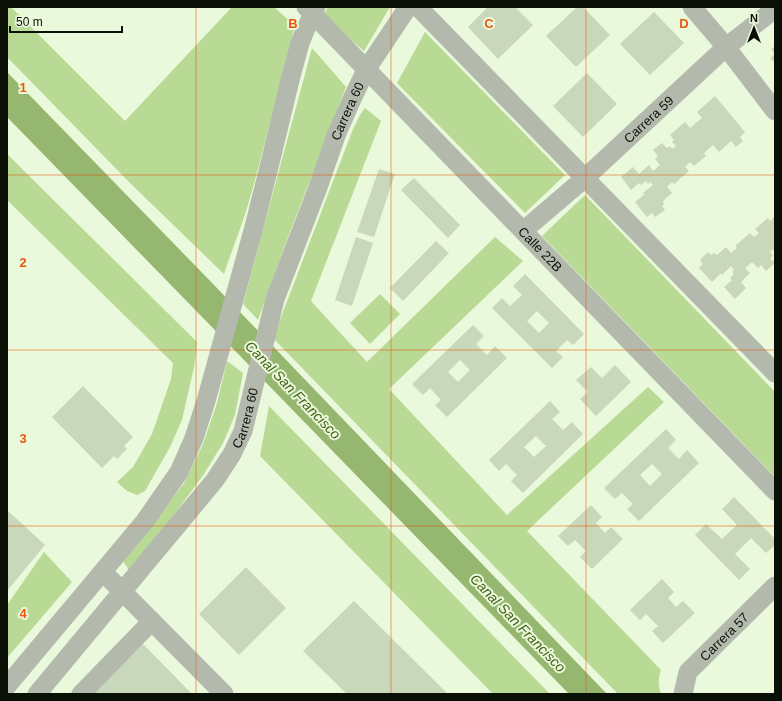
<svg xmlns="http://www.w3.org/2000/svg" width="782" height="701" viewBox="0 0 782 701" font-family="Arial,sans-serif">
	<rect width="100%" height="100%" fill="#eaf8db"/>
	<g fill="#b9da95">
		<path d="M7,7H11L125,121L232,7H274L295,26C278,87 265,148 247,208C240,231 231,252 224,274L130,183L7,57Z"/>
		<polygon points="328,7 390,7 364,51 323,15"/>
		<polygon points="425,32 565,175 525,213 397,83"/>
		<polygon points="312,48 346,87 290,232 258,320 243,304"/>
		<path d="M365,108L381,121L311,301L367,362L495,237L523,261L389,389L507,515L648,387L664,402L527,531L661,670C658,678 658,685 661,694H618L273,338L353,129L360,115Z"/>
		<polygon points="7,154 197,342 194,367 182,420 170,447 145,491 137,495 127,491 117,482 133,467 152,434 171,379 173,363 7,200"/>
		<polygon points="585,195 775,392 775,477 542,236"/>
		<polygon points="380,294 400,314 370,344 350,323"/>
		<polygon points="227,361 243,373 235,415 223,443 204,474 154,542 129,570 123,561 162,512 184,483 203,444 217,403"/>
		<polygon points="269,406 550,694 493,694 260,456"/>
		<polygon points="44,552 72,582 7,658 7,605"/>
	</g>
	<polygon fill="#96b770" points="7,72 215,286 607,694 569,694 209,324 7,117"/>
	<g fill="#c9d7ba" fill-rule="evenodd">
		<polygon points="488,7 515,7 533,25 498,59 468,27"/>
		<polygon points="577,7 583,7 610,35 576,67 546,36"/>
		<polygon points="654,12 684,43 650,75 620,44"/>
		<polygon points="775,46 775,63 770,58 775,54 771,49"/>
		<polygon points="587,73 617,104 583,137 553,106"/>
		<polygon points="715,96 745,132 740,137 743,141 736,147 731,141 719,152 713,145 704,153 706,156 694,166 690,162 685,167 689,171 674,184 672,182 667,187 672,193 663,201 664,204 662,206 665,210 655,217 652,213 647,217 635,202 645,194 643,193 653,185 650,182 648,184 646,181 641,185 639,183 631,190 621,177 633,167 639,174 649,165 653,171 660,165 655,159 658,156 653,150 662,143 667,148 670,146 672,149 676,146 672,142 674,140 670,135 685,122 690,128 702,118 697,112"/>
		<polygon points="379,169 395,174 374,237 357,232"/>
		<polygon points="414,178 460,225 448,238 401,190"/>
		<polygon points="775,216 775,251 773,249 770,252 773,255 770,258 775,263 766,271 761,265 758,268 752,262 745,268 750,273 741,282 746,288 735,299 724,287 732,280 730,278 734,274 732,272 734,270 731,266 722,275 721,273 712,282 699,268 703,264 700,260 708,252 711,255 714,253 717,255 726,247 731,253 737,248 735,246 750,233 754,237 759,233 755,229 768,218 770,221"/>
		<polygon points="356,237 373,243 352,306 335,300"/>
		<polygon points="436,241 449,253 403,301 390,288"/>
		<path d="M525,274L584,334L573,345L567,340L556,351L563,357L552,368L492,308L502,298L510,306L522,295L513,286ZM537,311L549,323L539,333L527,321Z"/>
		<path d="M473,325L484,336L476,344L487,355L495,346L507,358L447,417L435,405L441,400L430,388L423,395L412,384ZM460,360L470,370L458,382L448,372Z"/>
		<polygon points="615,365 631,382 596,416 580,399 588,392 576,380 591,367 602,378"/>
		<polygon points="83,386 133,437 124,446 127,449 117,459 114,456 102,468 52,417"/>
		<path d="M550,401L560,412L552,419L563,430L572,422L583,434L523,493L511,481L517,475L506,464L499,471L489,460ZM536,436L546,446L534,457L524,447Z"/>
		<path d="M666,429L676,440L668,448L679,459L687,450L699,463L639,521L627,509L633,504L622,493L615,499L604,488ZM652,464L662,474L650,486L640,475Z"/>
		<polygon points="734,497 775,539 775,545 766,553 751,538 735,554 750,569 739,580 695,535 706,524 722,539 737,525 722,509"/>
		<polygon points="591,505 602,517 596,523 605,533 611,527 623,539 592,569 580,557 586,551 575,540 568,546 558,536"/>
		<polygon points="7,510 45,545 7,591"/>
		<polygon points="246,567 286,608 239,655 199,614"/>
		<polygon points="662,579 674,592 668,598 676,607 683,601 695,613 663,643 652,631 658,626 646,614 640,620 630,610"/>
		<polygon points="354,601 448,694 347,694 303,651"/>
		<polygon points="143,644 192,694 91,694"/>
	</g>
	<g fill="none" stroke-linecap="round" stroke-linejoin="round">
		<g stroke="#b3b9ad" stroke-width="19">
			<path id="s1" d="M306,7L775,491"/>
			<polyline points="418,7 775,373"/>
			<polyline points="692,7 726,47 775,111"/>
			<path id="s2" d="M523,231L585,178L726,47L775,9"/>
			<polyline points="103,572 224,694"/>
			<polyline points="7,686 145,521 179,472 194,438 206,401 254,227 272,155 290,80 300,43 307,26 316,7"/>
			<path id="s3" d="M37,694L215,480L232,454L243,431L275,299L317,190L337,133L353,97L366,70L408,7"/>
			<polyline points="81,694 152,621"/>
			<path id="s4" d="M683,694L688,672L775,586"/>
		</g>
	</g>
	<path fill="none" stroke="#e8590c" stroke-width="1" stroke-opacity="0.55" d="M196,7V694M391,7V694M586,7V694M7,175H775M7,350H775M7,526H775"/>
	<g text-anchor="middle" stroke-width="4" stroke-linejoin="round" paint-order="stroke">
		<g font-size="13" fill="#0b1007" stroke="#eaf8db">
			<text dy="5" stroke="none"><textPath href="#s3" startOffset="672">Carrera 60</textPath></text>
			<text dy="5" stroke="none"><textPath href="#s2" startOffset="168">Carrera 59</textPath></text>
			<text dy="5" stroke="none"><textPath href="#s1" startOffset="337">Calle 22B</textPath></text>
			<text dy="5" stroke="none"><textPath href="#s3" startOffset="348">Carrera 60</textPath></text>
			<text dy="5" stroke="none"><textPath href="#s4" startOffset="73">Carrera 57</textPath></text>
		</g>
		<g font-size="14" font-style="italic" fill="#446117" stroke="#eaf8db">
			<text transform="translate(293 390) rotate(46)" y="5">Canal San Francisco</text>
			<text transform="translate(518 623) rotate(46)" y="5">Canal San Francisco</text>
		</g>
	</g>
	<g font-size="13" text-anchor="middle" font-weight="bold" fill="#e8590c" stroke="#eaf8db" stroke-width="4" stroke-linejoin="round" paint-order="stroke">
		<text x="293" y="28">B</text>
		<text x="489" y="28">C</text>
		<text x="684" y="28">D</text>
		<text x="23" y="92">1</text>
		<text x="23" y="267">2</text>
		<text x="23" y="443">3</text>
		<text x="23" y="618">4</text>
	</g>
	<rect width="782" height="701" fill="none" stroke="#0b1007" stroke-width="16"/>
	<g transform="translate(754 28)" stroke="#eaf8db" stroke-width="3" paint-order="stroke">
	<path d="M0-3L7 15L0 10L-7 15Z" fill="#0b1007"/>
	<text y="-6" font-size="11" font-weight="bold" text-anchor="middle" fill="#0b1007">N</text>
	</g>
	<path d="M10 26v6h112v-6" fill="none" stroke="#0b1007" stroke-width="2"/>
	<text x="16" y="26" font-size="12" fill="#0b1007" stroke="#eaf8db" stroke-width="3" paint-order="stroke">50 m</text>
</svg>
